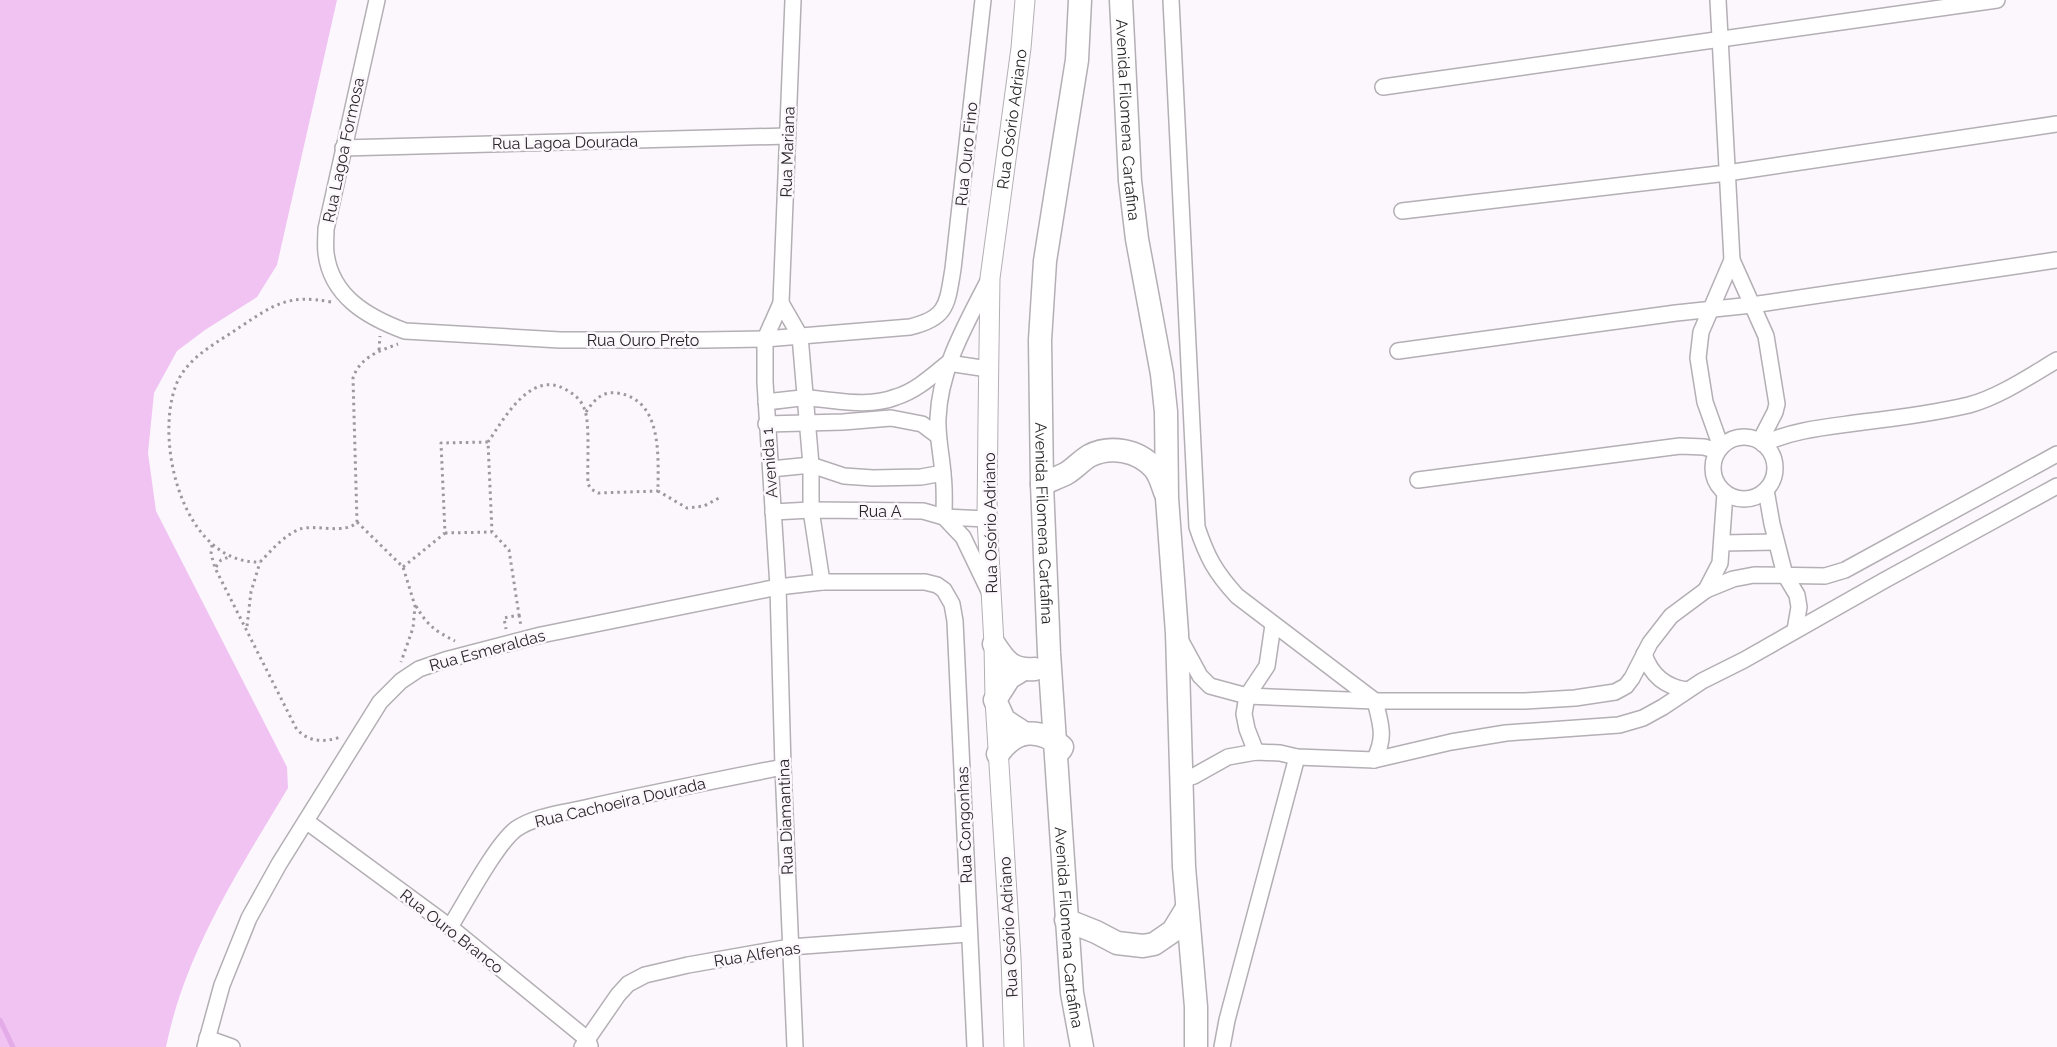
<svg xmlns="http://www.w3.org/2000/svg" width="2057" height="1047" viewBox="0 0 2057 1047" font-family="Raleway,sans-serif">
	<rect width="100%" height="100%" fill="#fcf7fc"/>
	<path fill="#f0c3f3" d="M0,0H337L277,265L257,297L205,330L177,351L154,393L148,453L156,511L287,767L288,788C239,870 185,952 166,1047H0Z"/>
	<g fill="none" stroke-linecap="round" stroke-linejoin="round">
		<polyline stroke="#e4abe9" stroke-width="5" points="0,1020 13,1047"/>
		<g stroke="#b3afb4" stroke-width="18">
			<g id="minor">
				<path d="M377,0L326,229C326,237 325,245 326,253C331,296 367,317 405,331L560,340H704L765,339L910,327C948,318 947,304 953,269L983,0"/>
				<polyline points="793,0 781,303 765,339 765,382 778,587 783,767 795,1047"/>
				<path d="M1171,0L1197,527C1207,557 1215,572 1237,596L1375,701C1381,725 1386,737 1374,760"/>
				<polyline points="1718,0 1732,260 1766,336 1777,404 1775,412 1760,441"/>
				<polyline points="1383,87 1997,0"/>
				<polyline points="343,148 787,136"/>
				<polyline points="1402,211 1727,173 2057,124"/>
				<polyline points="781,303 800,336 811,465 811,510 822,582"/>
				<polyline points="1398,351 1676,313 1752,305 2057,260"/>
				<path d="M766,402C779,401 794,398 808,398C837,400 868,408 896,397C916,391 932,376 948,363L988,369"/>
				<polyline points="766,424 843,422 891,418 922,424 938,436"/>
				<circle cx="1744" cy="468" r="31"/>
				<path d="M1763,444C1795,429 1829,427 1863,422C1898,418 1934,413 1969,405C1999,397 2030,376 2057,360"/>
				<polyline points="1721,447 1705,402 1698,358 1701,332 1732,260"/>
				<polyline points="771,469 811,465 844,476 873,478 921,477 943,473"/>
				<polyline points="1418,480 1680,446 1704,447 1718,451"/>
				<polyline points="1766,490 1772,524 1785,575 1797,595 1799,607 1795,630"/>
				<polyline points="773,512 811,510 923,511 944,517 987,519"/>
				<polyline points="1722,543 1776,542"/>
				<polyline points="1706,590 1720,563 1725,493"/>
				<path d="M989,591L963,537L944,517C944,503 945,489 943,475C942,456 937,438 938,418C940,367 967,323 989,279"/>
				<polyline points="1181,641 1200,676 1210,686 1247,696 1375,701 1525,701 1575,698 1615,692 1626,686 1632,678 1650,643 1671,616 1706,590 1733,579 1754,575 1825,576 1845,570 2057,454"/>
				<path d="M1644,654C1651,675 1665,687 1687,690"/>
				<polyline points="1256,752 1247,729 1244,714 1247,696 1267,666 1273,625"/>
				<polyline points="1181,780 1194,776 1228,757 1256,752 1280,753 1297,757 1374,760 1451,742 1506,733 1619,725 1643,718 1663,707 1702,681 1744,660 1885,580 2057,486"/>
				<polyline points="306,821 450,927 587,1039 590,1046"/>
				<path d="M450,927C465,903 496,844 516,829C535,816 563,813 585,808C651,793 717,780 783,767"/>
				<polyline points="207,1038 232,1047"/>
				<polyline points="205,1047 222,985 249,918 279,864 380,702 401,681 419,669 445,660 541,635 778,587 822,582 925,582 937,585 944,590 952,604 955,621 975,1047"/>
				<polyline points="582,1047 618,995 628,984 645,975 688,965 790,947 968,934"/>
				<polyline points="1222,1047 1227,1020 1297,757"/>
			</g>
		</g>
		<g stroke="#b3afb4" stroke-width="21">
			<g id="tertiary">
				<path id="s1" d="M1014,1047L1011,958L995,700L994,644L987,519L988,419L990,278L1021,48L1025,0"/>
			</g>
		</g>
		<g stroke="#b3afb4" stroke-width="25">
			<g id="secondary">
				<path id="s2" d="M1080,0L1077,60L1045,261L1040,340L1042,484L1049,653L1072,993L1082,1047"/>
				<path id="s3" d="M1121,0L1130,181L1137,239L1162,374L1166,412L1167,498L1177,633L1184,867L1196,1007V1047"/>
				<path d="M1042,484C1050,480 1060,477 1067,473C1075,468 1081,461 1089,456C1110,445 1138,450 1154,468C1160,475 1162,484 1165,492"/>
				<path d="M994,644C1005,661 1012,671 1035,669"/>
				<polyline points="1022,670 1009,678 995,700 1004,720 1024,733"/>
				<path d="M998,754C1015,729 1039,727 1062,747L1061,749"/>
				<polyline points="1066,920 1096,932 1117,943 1143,946 1154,944 1173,931 1187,908"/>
			</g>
		</g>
		<g stroke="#9c999c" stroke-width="3" stroke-dasharray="2.5 4" stroke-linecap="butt">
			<path d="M331,302C288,294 275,304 240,327C217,343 187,357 176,385C154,442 183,564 260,562C271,551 284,535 300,529C315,524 346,535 357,522L353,378C360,357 379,351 398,344"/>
			<polyline points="379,350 380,336"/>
			<path d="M586,412C594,400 602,391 617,393C663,399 658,457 658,491L687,508L704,506L719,498"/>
			<path d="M488,442C504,419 530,370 565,389C574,394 582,400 585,411C590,423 587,468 588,484L591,489L598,493L658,491"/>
			<polyline points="357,522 403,567 415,606 413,628 401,662"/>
			<polyline points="445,533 492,532"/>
			<path d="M212,545L211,554L215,568L296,728C307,742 324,743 340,737"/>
			<polyline points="216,567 221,560 229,557"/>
			<polyline points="403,567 445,533 441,443 488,442 492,532 509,550 519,615 504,618 506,629"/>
			<path d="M416,606C427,625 435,631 455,641"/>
			<polyline points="519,615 521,626"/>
			<polyline points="247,626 251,592 260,562"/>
		</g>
		<use href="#minor" stroke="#fff" stroke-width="15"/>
		<use href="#tertiary" stroke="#fff" stroke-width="19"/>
		<use href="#secondary" stroke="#fff" stroke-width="22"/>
	</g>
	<g text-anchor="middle" stroke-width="5" stroke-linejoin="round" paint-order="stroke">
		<g font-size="16" fill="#282628" stroke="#fcf7fc">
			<text dy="6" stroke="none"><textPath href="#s1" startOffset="930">Rua Osório Adriano</textPath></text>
			<text dy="6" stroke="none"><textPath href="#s3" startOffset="120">Avenida Filomena Cartafina</textPath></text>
			<text transform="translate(565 142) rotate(-1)" y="6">Rua Lagoa Dourada</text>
			<text transform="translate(343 150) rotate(-78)" y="6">Rua Lagoa Formosa</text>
			<text transform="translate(787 152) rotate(-88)" y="6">Rua Mariana</text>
			<text transform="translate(966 154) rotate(-84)" y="6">Rua Ouro Fino</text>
			<text x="643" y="346">Rua Ouro Preto</text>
			<text transform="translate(769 463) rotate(-94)" y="6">Avenida 1</text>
			<text x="880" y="517">Rua A</text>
			<text transform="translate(990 523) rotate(-91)" y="6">Rua Osório Adriano</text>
			<text dy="6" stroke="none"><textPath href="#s2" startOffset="526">Avenida Filomena Cartafina</textPath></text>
			<text transform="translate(487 650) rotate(-15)" y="6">Rua Esmeraldas</text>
			<text transform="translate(620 802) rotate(-13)" y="6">Rua Cachoeira Dourada</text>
			<text transform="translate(785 817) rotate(-92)" y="6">Rua Diamantina</text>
			<text transform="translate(964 825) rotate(-92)" y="6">Rua Congonhas</text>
			<text transform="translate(1008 927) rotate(-93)" y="6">Rua Osório Adriano</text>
			<text dy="6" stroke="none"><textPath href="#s2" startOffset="931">Avenida Filomena Cartafina</textPath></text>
			<text transform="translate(452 931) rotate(38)" y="6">Rua Ouro Branco</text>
			<text transform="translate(757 954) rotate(-9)" y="6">Rua Alfenas</text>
		</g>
	</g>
</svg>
